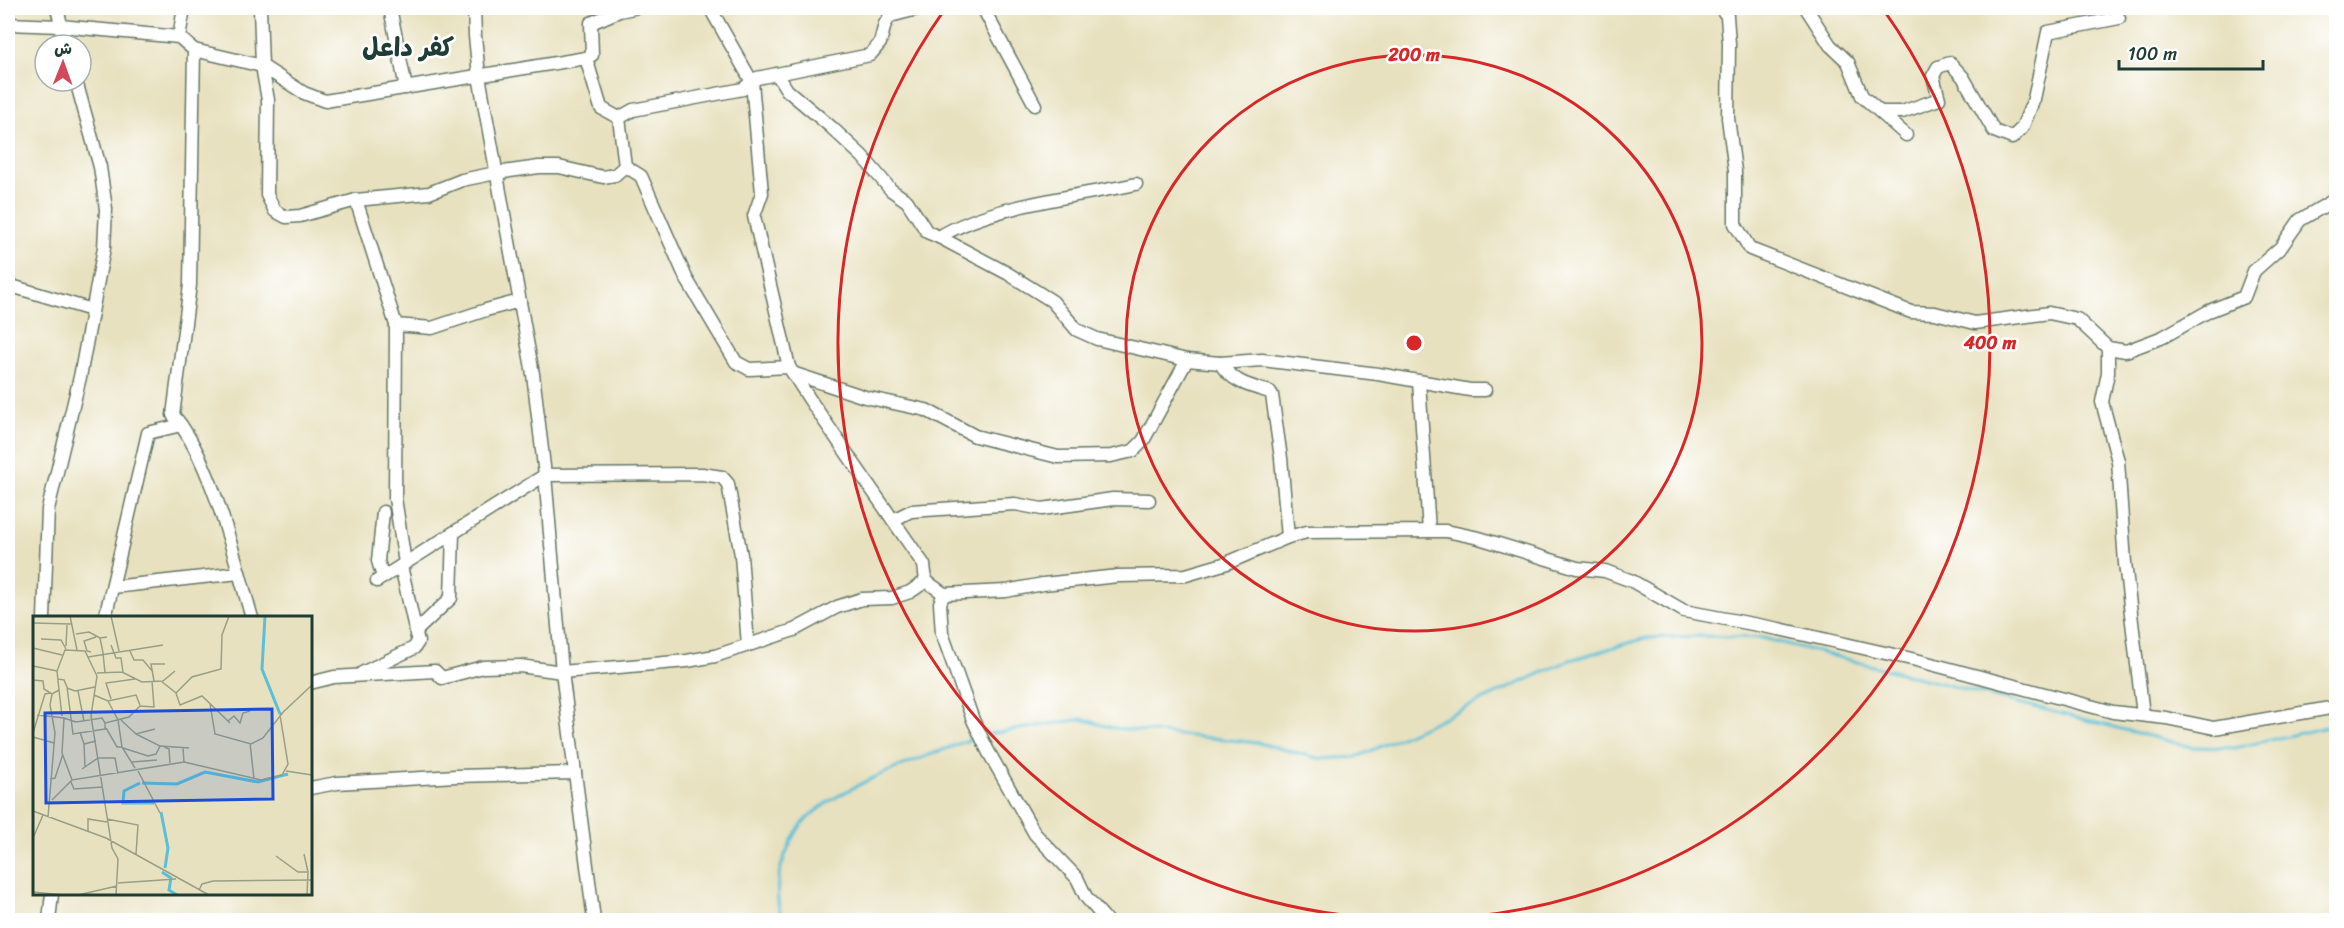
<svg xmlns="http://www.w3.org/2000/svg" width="2344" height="928" viewBox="0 0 2344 928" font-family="Sriracha,'Playpen Sans Arabic',sans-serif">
	<rect width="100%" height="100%" fill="#fff"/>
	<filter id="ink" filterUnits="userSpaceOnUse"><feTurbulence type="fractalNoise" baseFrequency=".0167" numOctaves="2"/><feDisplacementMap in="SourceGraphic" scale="12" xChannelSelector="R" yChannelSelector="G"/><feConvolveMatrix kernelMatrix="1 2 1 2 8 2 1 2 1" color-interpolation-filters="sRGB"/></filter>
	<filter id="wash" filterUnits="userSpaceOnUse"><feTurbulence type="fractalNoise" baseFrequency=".008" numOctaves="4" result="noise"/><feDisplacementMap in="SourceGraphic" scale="24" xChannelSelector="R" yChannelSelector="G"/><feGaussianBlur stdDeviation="1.35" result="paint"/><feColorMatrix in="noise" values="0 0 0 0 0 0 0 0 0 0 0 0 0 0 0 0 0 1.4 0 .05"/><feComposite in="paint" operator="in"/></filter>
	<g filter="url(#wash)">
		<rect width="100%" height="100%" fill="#e8e1bf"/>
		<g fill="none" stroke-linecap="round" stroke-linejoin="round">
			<g stroke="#5abfd7" stroke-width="3">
				<polyline points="989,734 1082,719 1113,728 1259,743 1321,759 1357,757 1570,660 1646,638 1702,636 1763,638 2192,747 2235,748 2336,725"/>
				<path d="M783,920C776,905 776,884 781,867C786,851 792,836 803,823C837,785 927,757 974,738"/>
			</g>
		</g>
	</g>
	<g filter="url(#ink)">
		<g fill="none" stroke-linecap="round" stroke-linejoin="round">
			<g stroke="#657665" stroke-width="15">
				<g id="minor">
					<polyline points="57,8 66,45"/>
					<polyline points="260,8 262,66 268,100 267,195 275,211 286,217 300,216 356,200 429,193 462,180 496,173 539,167 559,167 603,177 615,175 625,166 619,118 633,110 743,89 757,78 870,55 880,43 885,24 890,16 921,8"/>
					<polyline points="390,8 406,88"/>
					<polyline points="474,8 475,36 479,76 533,374 545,475 562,672 594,920"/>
					<polyline points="710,8 752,82 762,193 754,216 789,367 810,400 924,565 926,581 944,594 1006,591 1043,584 1118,576 1186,575 1227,563 1288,537 1307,532 1429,531 1419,382"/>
					<polyline points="983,8 1035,105"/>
					<polyline points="1721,8 1727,16 1729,44 1728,118 1735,171 1735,224 1750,249 1911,312 1935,313 1975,323 2049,313 2077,319 2108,348 2126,351 2163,337 2209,311 2244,297 2254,271 2281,247 2300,220 2336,199"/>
					<polyline points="1806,8 1830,45 1848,62 1862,96 1906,135"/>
					<path d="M8,24L60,26L179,37L194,50L190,285L173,415C212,459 235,561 252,618"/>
					<polyline points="179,37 184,8"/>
					<polyline points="194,50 262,66 304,93 325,101 586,58 601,108 619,118"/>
					<polyline points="586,58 592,55 591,23 619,11 634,8"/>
					<path d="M777,74L787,90L831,127L862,156L891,190L907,201L927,232L939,237C991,205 1075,197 1136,184"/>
					<polyline points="1882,112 1902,112 1939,99 1933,76 1938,67 1950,63 1963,77 1994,131 2012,138 2022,128 2034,99 2048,32 2119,18"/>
					<polyline points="625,166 641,176 686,278 736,362 749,369 789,367"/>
					<polyline points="356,200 396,325 432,328 486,310 520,301"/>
					<polyline points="8,285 92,310"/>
					<polyline points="396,325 395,498 405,563"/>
					<polyline points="2108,348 2108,373 2102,402 2118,461 2125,563 2143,715"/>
					<polyline points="1187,360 1220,363 1262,360 1378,374 1470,390 1485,390"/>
					<path d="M1220,363C1232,382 1249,386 1270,392L1272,395L1281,458L1288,537"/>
					<polyline points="795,374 865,397 926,410 975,436 1058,457 1111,456 1133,451 1143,441 1187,360 1097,339 1077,330 1052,301 1007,273 939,237"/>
					<polyline points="893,520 911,511 1015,504 1042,509 1113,499 1149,500"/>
					<polyline points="1429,531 1446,531 1479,538 1577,568 1605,571 1632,581 1684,611 1779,629 1916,660 2113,712 2166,718 2214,728 2336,707"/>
					<polyline points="383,577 378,561 383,512"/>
					<polyline points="377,581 545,475 702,474 722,477 728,484 741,555 748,645"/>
					<polyline points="113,587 239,573"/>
					<polyline points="944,594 940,603 942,633 973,720 988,751 1035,834 1077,878 1086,897 1106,920"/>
					<polyline points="44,618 48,509 80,377 104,248 106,209 100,167 76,81"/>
					<polyline points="105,618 148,433 181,425"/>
					<polyline points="416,631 451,598 453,533"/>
					<polyline points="362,673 414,648 418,642 401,566"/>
					<polyline points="310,683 334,677 435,671 442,678 483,667 520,666 562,672 687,661 715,656 794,630 837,607 862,599 892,598 910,592 926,581"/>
					<polyline points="310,788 337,783 456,776 575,773"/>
					<polyline points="49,920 52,894"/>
				</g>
			</g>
			<use href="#minor" stroke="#fff" stroke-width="12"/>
		</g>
	</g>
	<g fill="none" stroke="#d62828" stroke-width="3">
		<circle cx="1414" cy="343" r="288"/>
		<path d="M1883 9A576 576 0 1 1 945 9"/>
	</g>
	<g text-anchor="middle" stroke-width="5" stroke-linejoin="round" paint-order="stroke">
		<g font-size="26" font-weight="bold" fill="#1f3d34" stroke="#fff">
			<text x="408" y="56">كفر داعل</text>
		</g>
	</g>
	<g transform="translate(33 616)">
		<rect width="279" height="279" fill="#e8e1bf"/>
		<path fill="none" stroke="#5abfd7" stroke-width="3" d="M232,0L229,53L247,98M107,167L91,175L90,187H121M109,167L144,168L172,156L225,166L255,158M128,196L135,232L132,252M129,256L138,262L136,274L144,279"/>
		<path fill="none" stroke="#989f87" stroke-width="1.5" d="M37,0L44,34M78,0L86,35M0,7L38,8M43,18L56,16L67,22M8,23L28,24L33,33M78,29L83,42H88L90,56M33,30L34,9M0,32L29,39M97,35L101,44H110L120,56M58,36L54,35L51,25L63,21M70,37L67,22L74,21M70,37L72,57M55,41L130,29M0,50L24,55M64,57L89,56L109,66L130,65L142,55M25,63L31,64L34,71L40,118L72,113V107L96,101L107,90L121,91L119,65M0,64L10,65L11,73L19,78M121,65L118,48H132M128,65L143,77L147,89L169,80L197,107M34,72L42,75L62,71M26,74L29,100M45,75L51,105M143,77L159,61L188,53L189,19L196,0M61,79L75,85L103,79L107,89M78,83L73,67L102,63M75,85L85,104L89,131L102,152M177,88L182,118L218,128L230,122L251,95M4,99L31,102L29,137L39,164L151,146L150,132M247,99L279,69M31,102L43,106L69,102L72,107M88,104L103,118L122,113M195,105L201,100L207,107L210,97L217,95M73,112L84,131H89M47,116L51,128L63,125M0,117L12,78L17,77M0,121L21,127M217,127L221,163M51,128L52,151M127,130L156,132M131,131L136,133L137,147M90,132L115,140L123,138L127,130L103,118M99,146L124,144M151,146L228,164L249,159L255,148L247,99M49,153L65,142H82L85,158M104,153L127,197M253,155L279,159M17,163L22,162L30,138M38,166L41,173L69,171M19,184L39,164M0,195L73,222L176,279M15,201L22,117L17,89L19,78L26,74L24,55L32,34L52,35L64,60L58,100L79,232L85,243L83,279M74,203L105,209L103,238M55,215V203L74,206M0,222L10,199M271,238L275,256M243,240L265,256H275L274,279M85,267L143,263M166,274L169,268L180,265L279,264M0,276L30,279M45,279L84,270"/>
		<path fill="#1d4ed8" fill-opacity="0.15" stroke="#1d4ed8" stroke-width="3" d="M239,93L240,183L13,187L12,97Z"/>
		<rect width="279" height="279" fill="none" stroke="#1f3d34" stroke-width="3"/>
	</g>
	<circle cx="1414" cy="343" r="9" fill="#d62828" stroke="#fff" stroke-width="3"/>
	<g font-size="18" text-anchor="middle" font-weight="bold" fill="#d62828" stroke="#fff" stroke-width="5" stroke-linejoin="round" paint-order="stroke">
		<text x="1414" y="61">200 m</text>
		<text x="1990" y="349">400 m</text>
	</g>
	<rect width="2344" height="928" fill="none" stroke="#fff" stroke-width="30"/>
	<g transform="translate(63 63) rotate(1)"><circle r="28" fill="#ffffff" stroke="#a5b1ae" stroke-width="1.5"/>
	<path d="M0-4.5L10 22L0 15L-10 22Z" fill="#d1495b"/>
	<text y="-9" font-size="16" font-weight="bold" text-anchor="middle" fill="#1f3d34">ش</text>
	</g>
	<path d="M2119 60v9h144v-9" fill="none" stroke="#1f3d34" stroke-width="3"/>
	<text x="2128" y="60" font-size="18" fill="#1f3d34" stroke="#ffffff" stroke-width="4.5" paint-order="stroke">100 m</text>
</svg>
